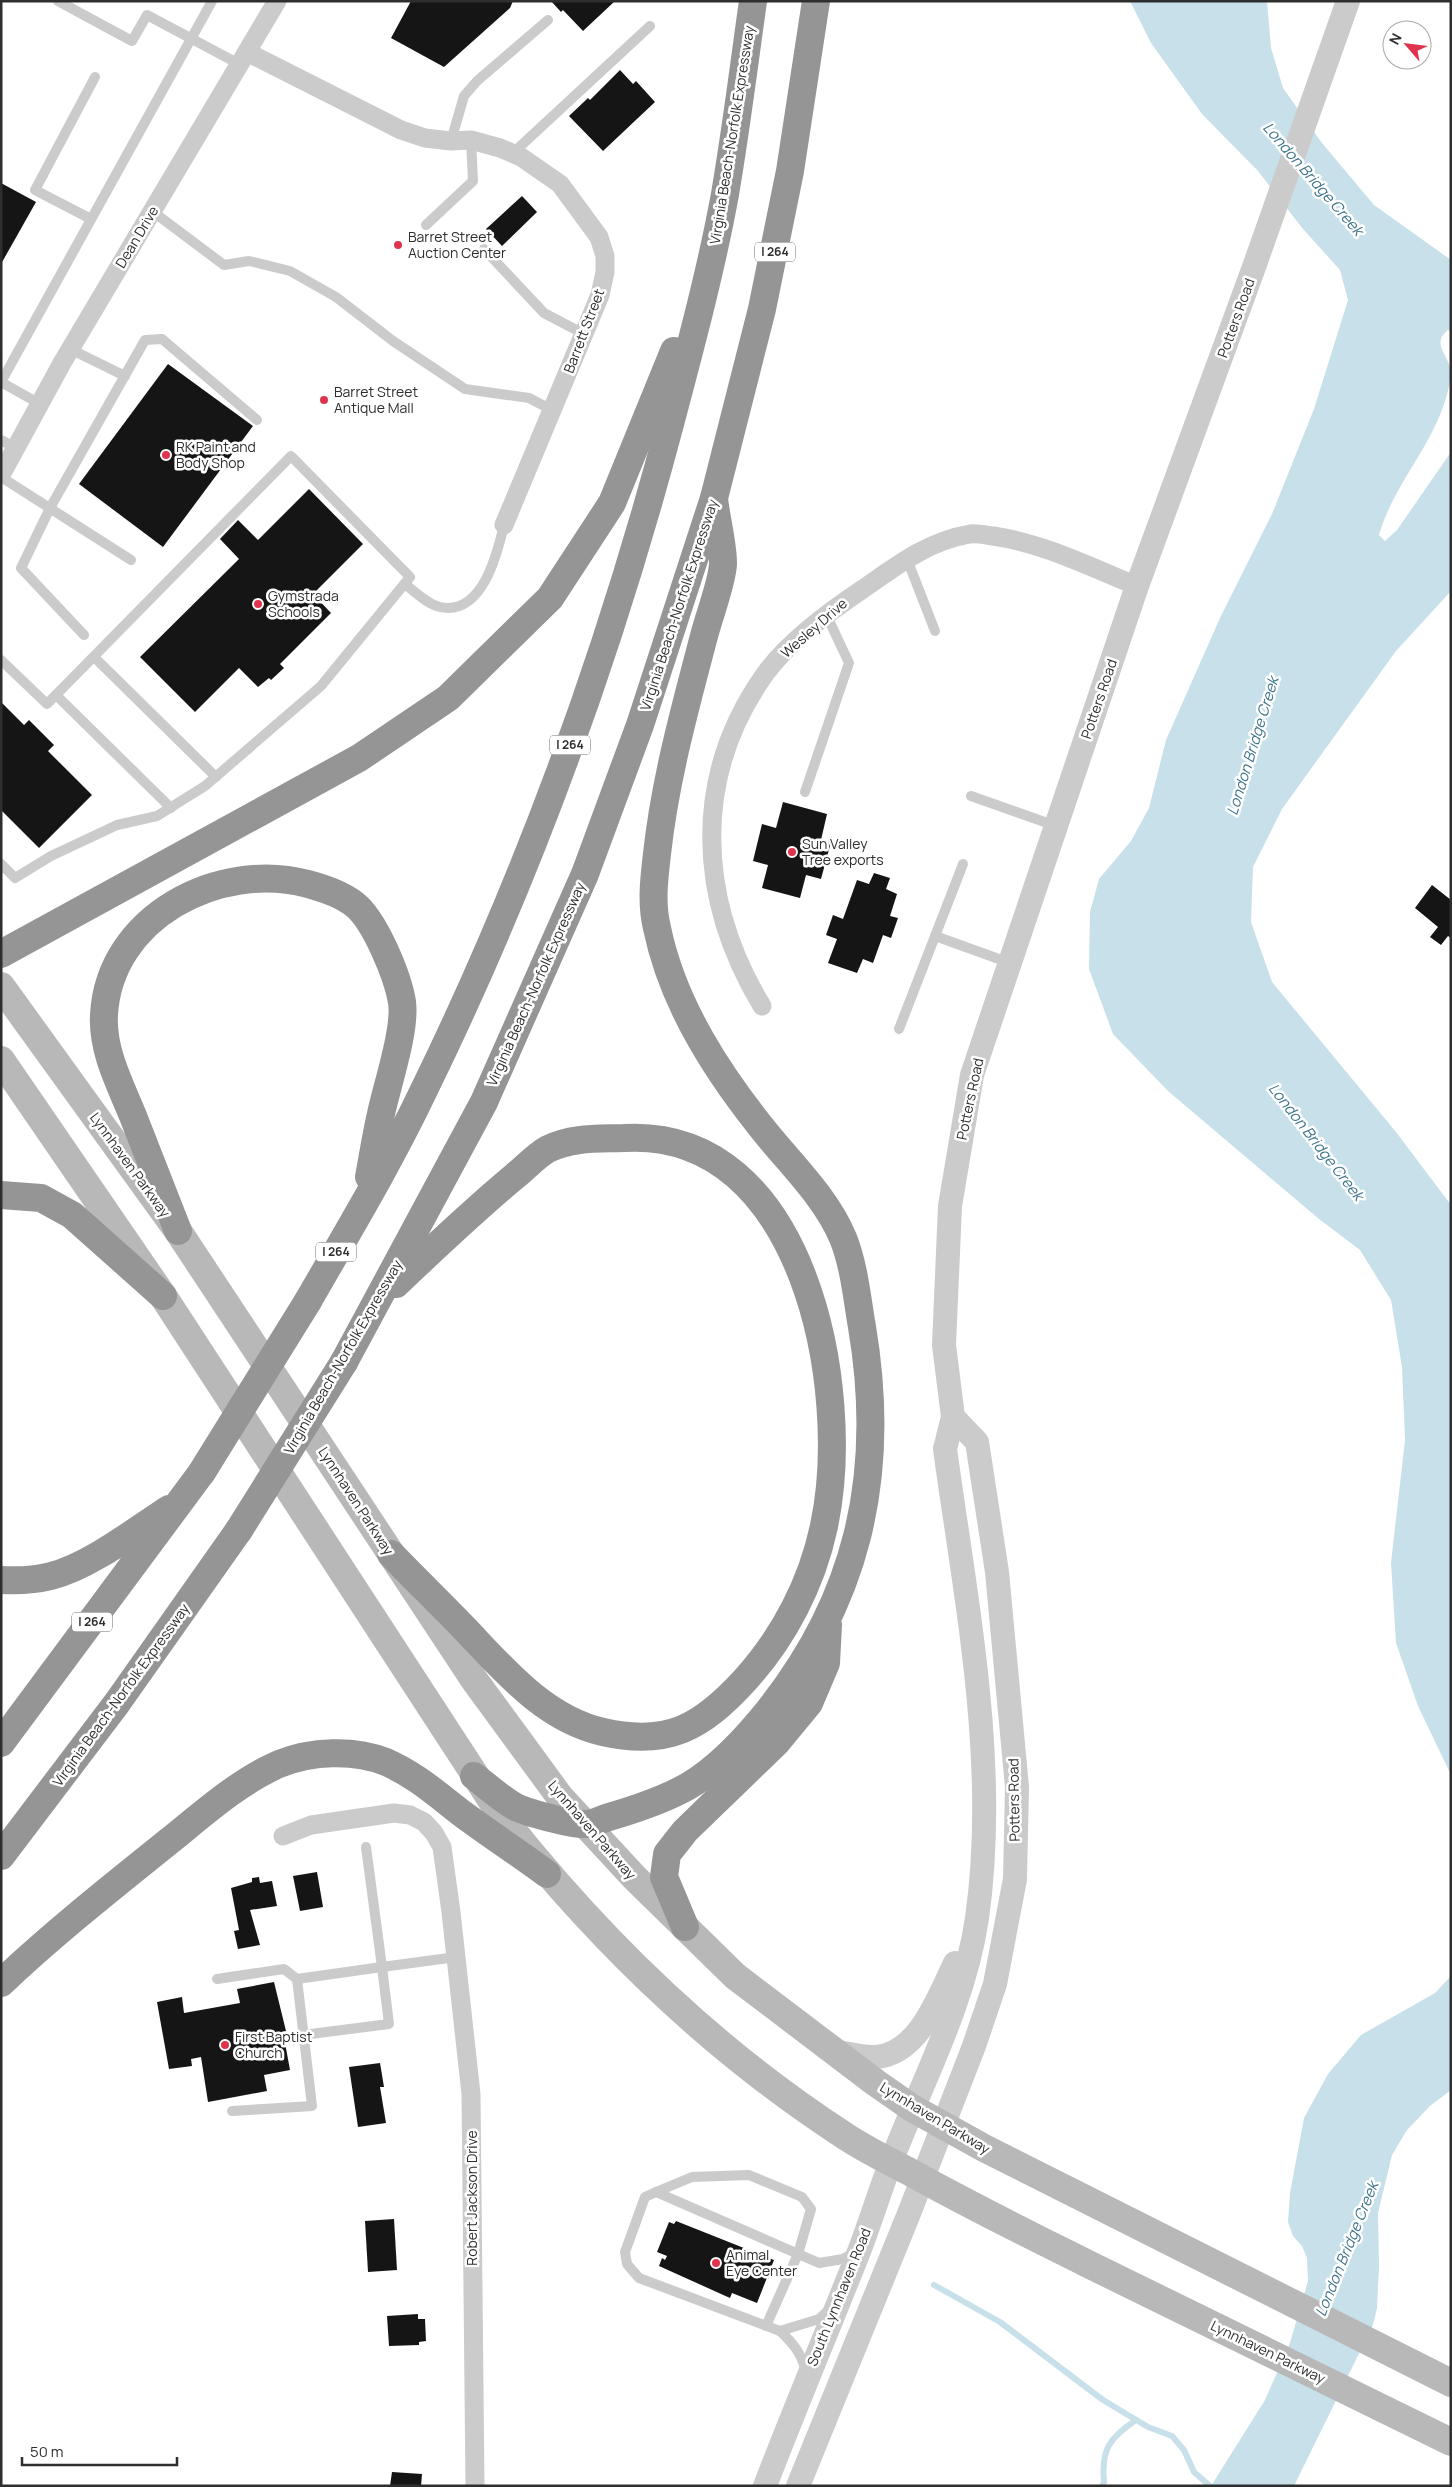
<svg xmlns="http://www.w3.org/2000/svg" width="1452" height="2487" viewBox="0 0 1452 2487" font-family="Manrope,sans-serif">
	<rect width="100%" height="100%" fill="#fff"/>
	<g fill="#c8e0ea">
		<path d="M1130,1H1267L1271,48L1283,88L1322,143L1374,205L1451,260V332L1448,330C1432,343 1446,353 1450,367C1452,375 1448,393 1445,401C1430,449 1393,486 1379,535L1385,541L1397,530L1451,452V591L1396,651L1282,809L1253,867L1251,922L1272,982L1396,1132L1451,1205V1775L1418,1706L1396,1643L1391,1563L1405,1440L1402,1367L1391,1300L1360,1250L1319,1219L1168,1091L1113,1034L1089,969L1090,912L1099,879L1131,841L1149,808L1166,740L1220,618L1272,514L1314,409L1348,300L1340,270L1303,229L1258,171L1202,114L1151,43Z"/>
		<polygon points="1451,1976 1451,2090 1430,2106 1407,2130 1392,2155 1378,2213 1379,2266 1377,2308 1373,2325 1294,2486 1211,2486 1265,2400 1290,2343 1308,2281 1307,2258 1302,2246 1293,2236 1288,2222 1290,2193 1304,2118 1328,2074 1361,2035 1435,1993"/>
	</g>
	<g fill="none" stroke-linecap="round" stroke-linejoin="round">
		<g stroke="#c8e0ea" stroke-width="6">
			<polyline points="934,2285 1000,2322 1103,2400 1148,2427 1172,2436 1184,2450 1194,2472 1210,2486"/>
			<path d="M1102,2486L1104,2482C1101,2450 1109,2438 1136,2420"/>
		</g>
	</g>
	<g fill="#151515">
		<polygon points="411,1 513,1 510,8 444,67 391,38"/>
		<polygon points="551,1 615,1 583,31 563,10 561,12"/>
		<polygon points="620,70 633,84 636,81 655,102 603,151 569,116 588,98 590,100"/>
		<polygon points="1,183 36,202 1,264"/>
		<polygon points="522,196 537,212 502,246 486,229"/>
		<polygon points="168,364 253,426 163,547 79,484"/>
		<polygon points="309,489 363,544 313,594 331,613 280,664 284,668 271,680 269,678 258,687 239,668 195,712 140,657 239,559 220,539 238,520 258,540"/>
		<polygon points="1,702 24,725 29,720 54,745 48,751 92,795 39,848 1,810"/>
		<polygon points="783,802 827,814 821,840 831,842 821,879 806,875 800,898 762,888 768,865 753,861 762,824 776,828"/>
		<polygon points="874,873 890,878 886,889 897,894 890,916 898,918 891,938 883,935 873,963 863,959 857,973 828,963 837,939 826,935 833,915 843,919 857,880 869,884"/>
		<polygon points="1432,885 1451,900 1451,938 1448,936 1441,945 1430,937 1438,927 1415,908"/>
		<polygon points="317,1872 323,1907 300,1911 293,1876"/>
		<polygon points="259,1877 260,1883 272,1881 277,1906 250,1910 260,1945 238,1949 234,1931 239,1930 231,1888 252,1882 252,1878"/>
		<polygon points="274,1982 286,2031 283,2032 290,2070 264,2075 267,2091 208,2102 201,2057 191,2059 192,2066 169,2069 157,2002 182,1997 184,2013 240,2003 237,1989"/>
		<polygon points="380,2063 384,2087 380,2087 386,2123 358,2127 349,2067"/>
		<polygon points="394,2219 397,2270 368,2272 365,2221"/>
		<polygon points="676,2221 774,2260 757,2303 732,2293 730,2298 659,2266 662,2258 665,2260 667,2256 657,2252 669,2222 674,2224"/>
		<polygon points="418,2314 418,2319 425,2319 426,2341 419,2342 419,2345 389,2346 387,2316"/>
		<polygon points="392,2472 422,2474 421,2486 390,2486"/>
	</g>
	<g fill="none" stroke-linecap="round" stroke-linejoin="round">
		<g stroke="#cbcbcb" stroke-width="10">
			<polyline points="58,1 132,41 147,15 239,64"/>
			<polyline points="451,141 464,96 477,81 548,20"/>
			<polyline points="513,153 650,26"/>
			<polyline points="152,211 224,265 249,261 290,271 336,297 393,341 465,389 529,398 552,410"/>
			<polyline points="91,219 35,190 95,77"/>
			<polyline points="426,225 473,181 471,140"/>
			<polyline points="484,249 544,313 584,334"/>
			<polyline points="70,349 125,376"/>
			<polyline points="1,382 212,1"/>
			<polyline points="1,382 40,404"/>
			<polyline points="1,440 16,448"/>
			<polyline points="1,477 131,560"/>
			<polyline points="907,559 935,631"/>
			<path d="M405,584C415,592 427,604 440,607C482,616 497,555 504,525"/>
			<polyline points="84,635 21,568 50,508 145,340 162,339 257,420"/>
			<polyline points="94,657 216,777"/>
			<polyline points="1,660 47,704 291,456 410,577 321,686 205,786 157,816 117,825 51,856 15,878 1,864"/>
			<polyline points="56,695 171,808"/>
			<polyline points="805,792 849,663 827,616"/>
			<polyline points="971,796 1056,826"/>
			<polyline points="935,936 1010,963"/>
			<polyline points="899,1029 963,864"/>
			<polyline points="366,1847 382,1967 456,1957"/>
			<polyline points="217,1979 284,1969 297,1979 382,1967 389,2024 303,2035"/>
			<polyline points="232,2111 312,2106 297,1979"/>
			<polyline points="656,2192 692,2177 749,2175 802,2197 811,2209 798,2254 766,2326"/>
			<polyline points="780,2331 819,2319 829,2310"/>
			<path d="M806,2371C801,2353 793,2343 780,2331L639,2278L627,2264L625,2252L645,2197L656,2192L819,2263L843,2259L854,2253"/>
		</g>
		<g stroke="#cbcbcb" stroke-width="19">
			<polyline points="247,52 401,130 425,138 451,141 471,140 500,148 521,157 560,184 599,237 605,256 605,272 600,295 504,525"/>
			<polyline points="1,475 62,363 277,1"/>
			<path d="M762,1006C698,900 691,778 765,674C788,642 830,611 863,589C896,566 928,541 970,534C977,533 986,535 993,536C1043,543 1090,567 1137,586"/>
			<polyline points="283,1836 311,1825 394,1813 410,1815 424,1822 434,1833 442,1847 451,1912 471,2094 475,2486"/>
		</g>
		<g stroke="#cbcbcb" stroke-width="24">
			<path d="M833,2051C846,2053 863,2058 876,2057C919,2054 939,1996 955,1963"/>
			<path d="M765,2486C795,2408 827,2332 858,2254C871,2221 881,2186 895,2152C925,2076 965,2001 977,1918C999,1764 966,1602 945,1449L953,1417L944,1345L950,1206L972,1075L1137,586L1254,267L1348,1"/>
			<polyline points="798,2486 908,2216 974,2046 995,1984 1015,1879 1017,1787 997,1572 977,1442 953,1417"/>
		</g>
		<g stroke="#b8b8b8" stroke-width="28">
			<polyline points="1,986 178,1231 475,1681 560,1797 634,1877 735,1976 876,2083 912,2108 984,2148 1451,2383"/>
			<path d="M1,1060L163,1296L505,1821C601,1942 714,2051 845,2136C866,2150 889,2161 910,2172C967,2204 1026,2233 1084,2262C1206,2322 1329,2382 1451,2442"/>
		</g>
		<g stroke="#959595" stroke-width="28">
			<polyline points="1,954 359,758 448,698 550,598 612,503 674,351"/>
			<polyline points="1,1195 41,1198 72,1215 163,1296"/>
			<path d="M178,1231C163,1193 148,1154 133,1116C120,1084 102,1051 104,1015C109,917 219,860 308,884C323,888 341,894 354,904C375,920 398,977 402,1002C406,1030 387,1085 381,1114C376,1135 373,1156 369,1177"/>
			<path d="M308,1301C347,1233 388,1165 422,1094C527,880 609,654 670,424C690,348 711,271 725,194C736,130 744,65 753,1"/>
			<polyline points="344,1362 484,1102 585,874 640,725 714,498 762,309 790,171 816,1"/>
			<path d="M391,1554C415,1579 440,1603 465,1629C504,1670 545,1719 603,1732C668,1747 702,1727 745,1680C784,1637 812,1583 824,1526C853,1390 805,1127 624,1138C598,1139 573,1137 548,1149C537,1155 526,1167 515,1176C474,1210 435,1247 396,1284"/>
			<path d="M1,1580C18,1581 35,1580 51,1576C90,1566 135,1531 169,1509"/>
			<polyline points="1,1743 202,1472"/>
			<path d="M474,1776C487,1786 500,1798 514,1806C523,1812 574,1825 586,1824C593,1824 602,1819 609,1817C633,1810 657,1802 679,1791C710,1776 738,1747 760,1721C858,1604 887,1476 862,1327C857,1298 854,1265 843,1238C827,1200 795,1168 770,1138C720,1077 673,1006 657,928C651,904 654,879 657,854C665,780 685,708 704,636C709,616 722,583 723,564C723,543 716,519 714,498"/>
			<polyline points="1,1856 117,1703 239,1530"/>
			<polyline points="685,1927 664,1877 667,1854 685,1831 776,1743 809,1703 826,1663 828,1625"/>
			<path d="M1,1983C54,1933 112,1887 168,1842C203,1814 238,1782 279,1764C311,1751 354,1749 386,1762C416,1775 439,1796 464,1815C491,1835 520,1854 547,1874"/>
		</g>
		<g stroke="#959595" stroke-width="28">
			<polyline points="202,1472 308,1301"/>
			<polyline points="239,1530 344,1362"/>
		</g>
	</g>
	<g fill="#e0344e" stroke="#fff" stroke-width="2">
		<circle cx="398" cy="245" r="5"/>
		<circle cx="324" cy="400" r="5"/>
		<circle cx="166" cy="455" r="5"/>
		<circle cx="258" cy="604" r="5"/>
		<circle cx="792" cy="852" r="5"/>
		<circle cx="225" cy="2045" r="5"/>
		<circle cx="716" cy="2263" r="5"/>
	</g>
	<g text-anchor="middle" stroke-width="5" stroke-linejoin="round" paint-order="stroke">
		<g fill="#fff" stroke="#6d6d6d" stroke-width="1">
			<rect x="755" y="242.5" width="40" height="19" rx="4"/>
			<rect x="550" y="735.5" width="40" height="19" rx="4"/>
			<rect x="316" y="1242.5" width="40" height="19" rx="4"/>
			<rect x="72" y="1612.5" width="40" height="19" rx="4"/>
		</g>
		<g font-size="12" font-weight="bold" fill="#2e2e2e">
			<text x="775" y="256">I 264</text>
			<text x="570" y="749">I 264</text>
			<text x="336" y="1256">I 264</text>
			<text x="92" y="1626">I 264</text>
		</g>
		<g font-size="14" fill="#2e2e2e" stroke="#fff">
			<text transform="translate(732 135) rotate(-81)" y="5">Virginia Beach-Norfolk Expressway</text>
			<text transform="translate(137 237) rotate(-59)" y="5">Dean Drive</text>
			<text transform="translate(1236 318) rotate(-70)" y="5">Potters Road</text>
			<text transform="translate(584 331) rotate(-69)" y="5">Barrett Street</text>
			<text transform="translate(679 605) rotate(-72)" y="5">Virginia Beach-Norfolk Expressway</text>
			<text transform="translate(814 628) rotate(-41)" y="5">Wesley Drive</text>
			<text transform="translate(1099 699) rotate(-71)" y="5">Potters Road</text>
			<text transform="translate(536 984) rotate(-66)" y="5">Virginia Beach-Norfolk Expressway</text>
			<text transform="translate(970 1099) rotate(-78)" y="5">Potters Road</text>
			<text transform="translate(130 1165) rotate(54)" y="5">Lynnhaven Parkway</text>
			<text transform="translate(343 1357) rotate(-60)" y="5">Virginia Beach-Norfolk Expressway</text>
			<text transform="translate(356 1501) rotate(57)" y="5">Lynnhaven Parkway</text>
			<text transform="translate(121 1695) rotate(-54)" y="5">Virginia Beach-Norfolk Expressway</text>
			<text transform="translate(1014 1800) rotate(-91)" y="5">Potters Road</text>
			<text transform="translate(592 1830) rotate(49)" y="5">Lynnhaven Parkway</text>
			<text transform="translate(935 2118) rotate(31)" y="5">Lynnhaven Parkway</text>
			<text transform="translate(472 2198) rotate(-90)" y="5">Robert Jackson Drive</text>
			<text transform="translate(839 2297) rotate(-68)" y="5">South Lynnhaven Road</text>
			<text transform="translate(1268 2352) rotate(26)" y="5">Lynnhaven Parkway</text>
		</g>
		<g font-size="14" fill="#2e2e2e" stroke="#fff" text-anchor="start">
			<text x="408" y="242">Barret Street<tspan x="408" dy="16">Auction Center</tspan></text>
			<text x="334" y="397">Barret Street<tspan x="334" dy="16">Antique Mall</tspan></text>
			<text x="176" y="452">RK Paint and<tspan x="176" dy="16">Body Shop</tspan></text>
			<text x="268" y="601">Gymstrada<tspan x="268" dy="16">Schools</tspan></text>
			<text x="802" y="849">Sun Valley<tspan x="802" dy="16">Tree exports</tspan></text>
			<text x="235" y="2042">First Baptist<tspan x="235" dy="16">Church</tspan></text>
			<text x="726" y="2260">Animal<tspan x="726" dy="16">Eye Center</tspan></text>
		</g>
		<g font-size="15" font-style="italic" fill="#3e758d" stroke="#fff">
			<text transform="translate(1313 179) rotate(49)" y="5">London Bridge Creek</text>
			<text transform="translate(1253 746) rotate(-73)" y="5">London Bridge Creek</text>
			<text transform="translate(1316 1142) rotate(52)" y="5">London Bridge Creek</text>
			<text transform="translate(1347 2249) rotate(-68)" y="5">London Bridge Creek</text>
		</g>
	</g>
	<rect width="1452" height="2487" fill="none" stroke="#2e2e2e" stroke-width="5"/>
	<g transform="translate(1407 45) rotate(298)"><circle r="24" fill="#ffffff" stroke="#ababab"/>
	<path d="M0-4L9 19L0 12L-9 19Z" fill="#e0344e"/>
	<text y="-8" font-size="14" font-weight="bold" text-anchor="middle" fill="#2e2e2e">N</text>
	</g>
	<path d="M22 2457v8h155v-8" fill="none" stroke="#2e2e2e" stroke-width="2.5"/>
	<text x="30" y="2457" font-size="15" fill="#2e2e2e" stroke="#ffffff" stroke-width="4" paint-order="stroke">50 m</text>
</svg>
